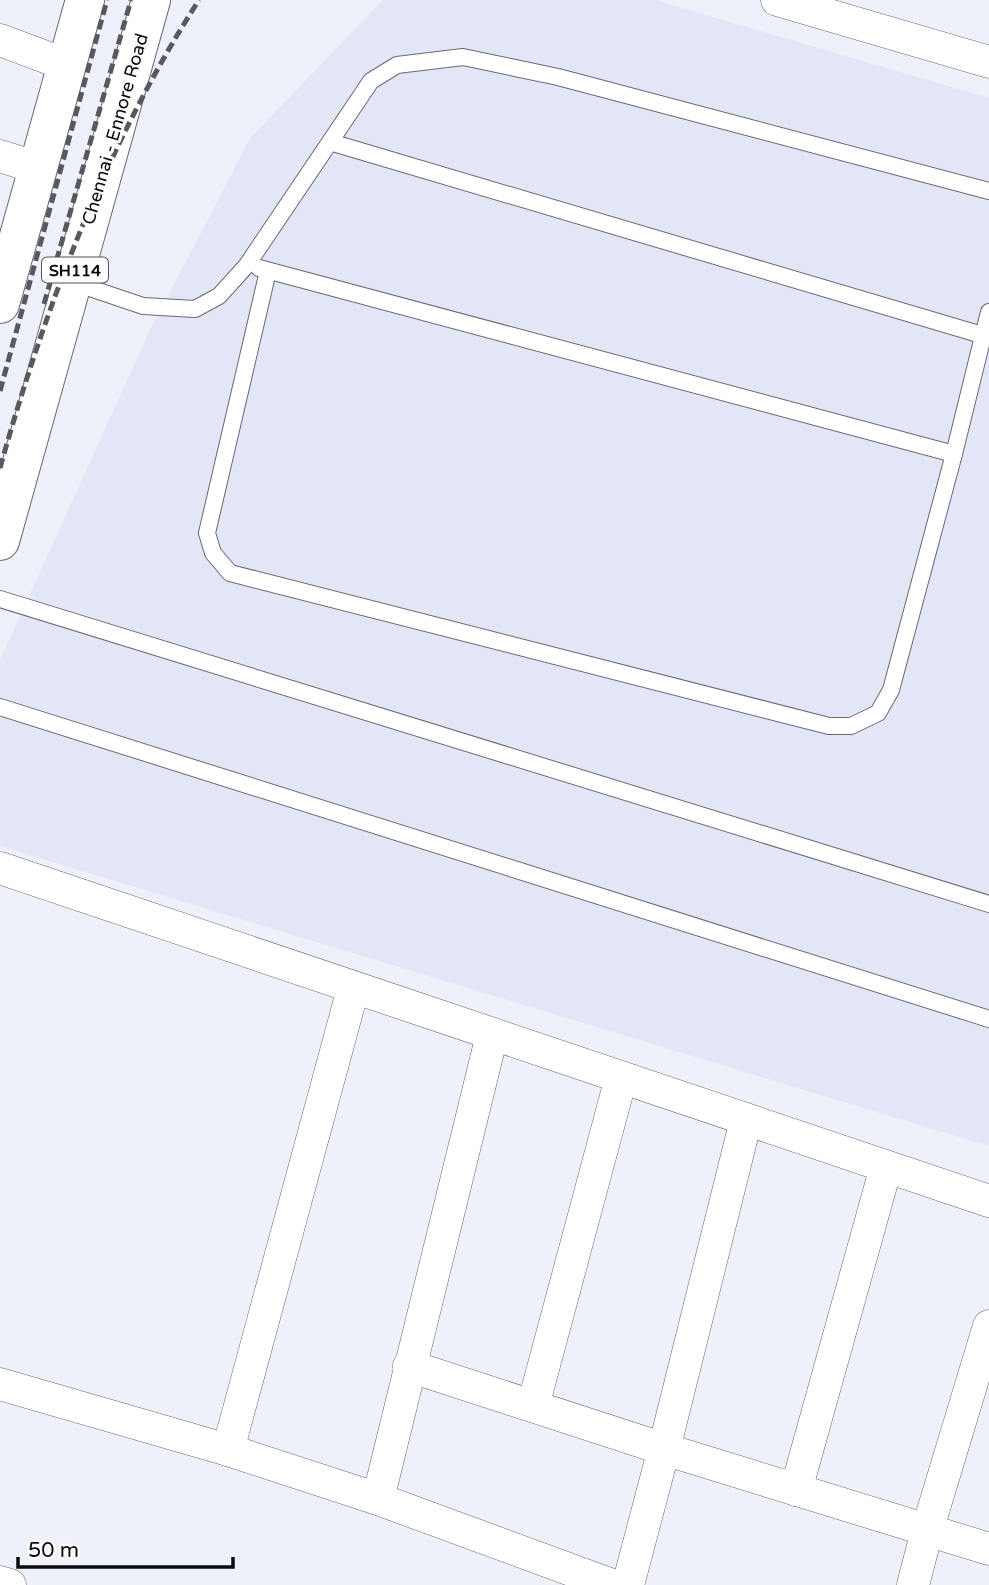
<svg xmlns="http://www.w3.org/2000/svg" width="989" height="1585" viewBox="0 0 989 1585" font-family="'Varela Round',sans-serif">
	<rect width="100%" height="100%" fill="#eef0fa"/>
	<polygon fill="#e2e6f7" points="383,0 655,0 989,98 989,1146 0,846 0,660 151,328 251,137"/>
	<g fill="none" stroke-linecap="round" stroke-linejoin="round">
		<g stroke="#686a72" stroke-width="18">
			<g id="service">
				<polyline points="330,142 982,335"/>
				<polyline points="259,268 954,454"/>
				<polyline points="268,271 207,533 213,553 230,573 829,726 851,726 878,713 891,690 954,454 989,312"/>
				<polyline points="72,282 143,306 195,309 219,296 247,265 371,81 397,65 463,57 558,77 989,191"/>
				<polyline points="0,599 989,904"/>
				<polyline points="0,707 989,1019"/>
			</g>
		</g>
		<g stroke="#686a72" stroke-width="33">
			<g id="minor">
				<polyline points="777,0 989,62"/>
				<polyline points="0,40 67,65"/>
				<polyline points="0,156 38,168"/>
				<polyline points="0,868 989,1201"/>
				<polyline points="353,989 228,1450 378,1499 612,1585"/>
				<polyline points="409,1366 664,1449 746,1120"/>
				<polyline points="0,1384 228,1450"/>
				<polyline points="533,1406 621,1078"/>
				<polyline points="796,1490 886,1167"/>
				<polyline points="378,1499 492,1035"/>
				<polyline points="0,1582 10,1585"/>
				<polyline points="628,1585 664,1449 989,1549"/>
				<polyline points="913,1585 927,1531 989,1326"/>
			</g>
		</g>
		<g stroke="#686a72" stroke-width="40">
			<g id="primary">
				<polyline points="0,304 85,0"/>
				<polyline points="0,541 151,0"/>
			</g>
		</g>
		<use href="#service" stroke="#fff" stroke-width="16"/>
		<use href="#minor" stroke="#fff" stroke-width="32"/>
		<use href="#primary" stroke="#fff" stroke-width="38"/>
		<g stroke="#58595f" stroke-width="5" stroke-dasharray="10 5" stroke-linecap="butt">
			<polyline points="44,304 131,0"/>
			<polyline points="0,391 107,0"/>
			<path d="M0,468C45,307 108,141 199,0"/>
		</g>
	</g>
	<g text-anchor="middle" stroke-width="6" stroke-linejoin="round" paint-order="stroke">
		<rect fill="#fefefe" stroke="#535456" stroke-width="2" x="42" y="257.5" width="66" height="25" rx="5"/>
		<g font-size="16" font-weight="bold" fill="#0a0b0e">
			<text x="75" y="276">SH114</text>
		</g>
		<g font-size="18" fill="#0a0b0e" stroke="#fefefe">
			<text transform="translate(115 129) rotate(-74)" y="6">Chennai - Ennore Road</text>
		</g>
	</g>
	<path d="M18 1557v10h215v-10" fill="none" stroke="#0a0b0e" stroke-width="3.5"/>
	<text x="28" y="1557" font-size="21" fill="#0a0b0e" stroke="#fefefe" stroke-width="5" paint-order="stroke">50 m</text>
</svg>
